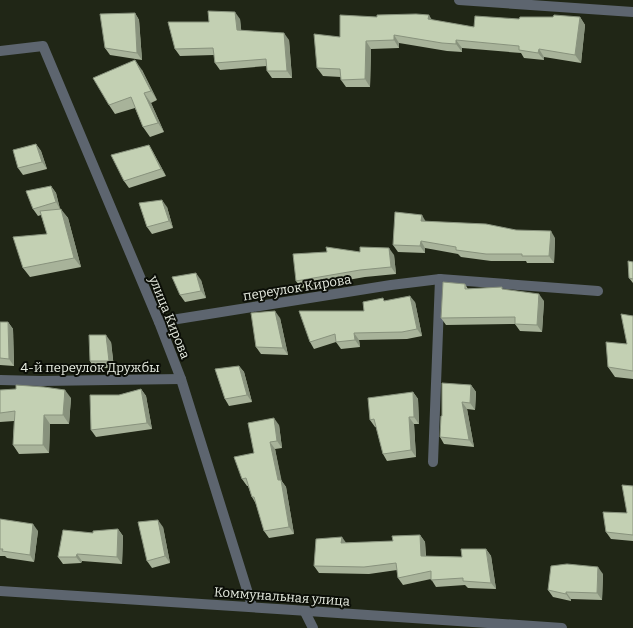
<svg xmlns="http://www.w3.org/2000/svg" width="633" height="628" viewBox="0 0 633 628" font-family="Bitter,serif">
	<rect width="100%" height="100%" fill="#202616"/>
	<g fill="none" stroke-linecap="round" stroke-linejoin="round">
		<g stroke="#5d656f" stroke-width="10">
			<polyline points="459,0 633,12"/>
			<polyline points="0,51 43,46 159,322 181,379 252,606"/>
			<polyline points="159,322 391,285 440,279 598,291"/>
			<polyline points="0,380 41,381 181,379"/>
			<polyline points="433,462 440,279"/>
			<path d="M0,591C187,602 375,616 562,628"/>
			<polyline points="305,612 313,628"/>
		</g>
	</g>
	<g fill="#a8b39a">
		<polygon points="135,13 139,20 142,60 110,55 105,48"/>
		<polygon points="580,17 585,25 581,63 544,57 544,60 524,58 521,53 462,48 462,52 447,51 399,43 399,48 371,49 370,87 346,87 341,80 341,77 323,76 317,68 340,37 432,20 474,27 519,19"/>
		<polygon points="240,19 241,30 289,40 292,78 272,78 267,71 267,66 220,70 215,63 214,55 180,56 175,49 209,22"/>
		<polygon points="142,70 157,100 151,103 164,132 150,137 143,127 135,108 115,114 109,105"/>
		<polygon points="36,144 41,151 47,169 23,175 18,168"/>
		<polygon points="149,145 153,152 166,176 129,188 124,181"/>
		<polygon points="51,186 56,193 60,209 68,218 81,267 30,277 23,268 47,234 41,215 38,216 33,209"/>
		<polygon points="167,207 173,228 152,234 147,227"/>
		<polygon points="426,221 555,238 554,263 527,263 526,261 491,261 461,257 458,254 425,248 425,253 398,252 393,245"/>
		<polygon points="360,252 394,255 396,274 365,277 301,288 296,281"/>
		<polygon points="633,262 633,283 629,278"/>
		<polygon points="201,280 206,298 185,302 180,295"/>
		<polygon points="465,284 468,289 503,289 544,301 542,332 520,331 515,324 446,325 441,318"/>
		<polygon points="385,301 415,302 422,336 407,339 359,340 360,347 341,349 336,342 314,349 310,342 364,311"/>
		<polygon points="633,316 633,379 615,377 608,367 627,344"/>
		<polygon points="280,318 288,355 261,354 256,347"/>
		<polygon points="0,322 8,322 13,329 14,366 0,365"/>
		<polygon points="111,342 114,368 94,368 90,361"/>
		<polygon points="239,366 244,372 252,402 229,406 225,399"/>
		<polygon points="471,385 476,392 475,410 467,409 474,447 444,444 440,437 442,416"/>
		<polygon points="141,389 146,396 152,429 96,437 91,430 119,395"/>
		<polygon points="0,390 71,398 69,424 50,424 49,453 19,454 13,445 14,421 0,422"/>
		<polygon points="413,392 418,399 419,424 414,424 416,457 387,461 383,454 376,427 375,427 370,420"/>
		<polygon points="279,425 282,448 275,449 281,480 286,487 294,534 269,538 264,531 256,504 252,497 248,486 247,486 242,479"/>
		<polygon points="633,486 633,541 611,539 606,532 627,513"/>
		<polygon points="0,519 38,531 34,562 7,558 5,556 0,556"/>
		<polygon points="163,527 170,563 152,568 147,561"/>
		<polygon points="118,529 123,536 122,564 82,561 81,563 63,564 58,557 93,533"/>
		<polygon points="420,535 425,542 426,556 462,557 486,549 491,556 496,589 468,588 465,585 436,587 431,579 403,585 398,578 397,570 369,574 319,573 314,566 346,543 393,541"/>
		<polygon points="603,574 602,600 571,599 571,601 553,597 548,590"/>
	</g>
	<g fill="#88927d">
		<polygon points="235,12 240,19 242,37 237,30"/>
		<polygon points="135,13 139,20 142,60 137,53"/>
		<polygon points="429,15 434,23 428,19"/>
		<polygon points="580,17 585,25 581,63 575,55"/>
		<polygon points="284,33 289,40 292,78 287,71"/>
		<polygon points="394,35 399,43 399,48 394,40"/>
		<polygon points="456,40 462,48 462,52 456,44"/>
		<polygon points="366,41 371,49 370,87 365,79"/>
		<polygon points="539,49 544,57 544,60 538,53"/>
		<polygon points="135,60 142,70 157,100 151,91"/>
		<polygon points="144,93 151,103 164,132 158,123"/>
		<polygon points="36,144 41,151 47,169 42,162"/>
		<polygon points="149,145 153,152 166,176 161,169"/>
		<polygon points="51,186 56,193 60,209 56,202"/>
		<polygon points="162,200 167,207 173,228 169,221"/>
		<polygon points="61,209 68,218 81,267 74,258"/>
		<polygon points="422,215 426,222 421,221"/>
		<polygon points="551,231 555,238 554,263 549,256"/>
		<polygon points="421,241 425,248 425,253 420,246"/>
		<polygon points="389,248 394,255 396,274 391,267"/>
		<polygon points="196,273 201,280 206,298 201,291"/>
		<polygon points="539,294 544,301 542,332 537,325"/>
		<polygon points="410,296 415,302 422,336 417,329"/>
		<polygon points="275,311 280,318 288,355 283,348"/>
		<polygon points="8,322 13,329 14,366 9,359"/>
		<polygon points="354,333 359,340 360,347 355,340"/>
		<polygon points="106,335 111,342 114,368 109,361"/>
		<polygon points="239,366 244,372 252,402 247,395"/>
		<polygon points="471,385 476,392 475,410 470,403"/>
		<polygon points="141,389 146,396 152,429 147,423"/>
		<polygon points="65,390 71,398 69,424 63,415"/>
		<polygon points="413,392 418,399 419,424 414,417"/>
		<polygon points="462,402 467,409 474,447 469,440"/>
		<polygon points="44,415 50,424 49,453 43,445"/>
		<polygon points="409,417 414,424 416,457 411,450"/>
		<polygon points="274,418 279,425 282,448 277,441"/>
		<polygon points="270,442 275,449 283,487 278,480"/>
		<polygon points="281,480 286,487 294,534 289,527"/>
		<polygon points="158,520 163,527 170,563 165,556"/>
		<polygon points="33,524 38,531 34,562 30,555"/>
		<polygon points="118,529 123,536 122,564 117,557"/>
		<polygon points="420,535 425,542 426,563 421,556"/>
		<polygon points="342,537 347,544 341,543"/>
		<polygon points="486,549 491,556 496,589 491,583"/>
		<polygon points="77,554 82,561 81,563 76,557"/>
		<polygon points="598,567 603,574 602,600 597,593"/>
		<polygon points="566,592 571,599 571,601 566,594"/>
	</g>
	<g fill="#c3d0b3" stroke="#88927d">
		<polygon points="208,11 235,12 237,30 284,33 287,71 267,71 266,59 215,63 213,48 175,49 168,22 209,22"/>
		<polygon points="135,13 137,53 105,48 100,14"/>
		<polygon points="416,14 429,15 428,19 474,27 475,16 519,19 520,17 553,17 554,15 580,17 575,55 539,49 538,53 519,50 519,46 456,40 456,44 442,43 394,35 394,40 366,41 365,79 341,80 340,69 317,68 314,34 340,37 340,15 377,17 377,15"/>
		<polygon points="135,60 151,91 144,93 158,123 143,127 131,97 109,105 93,78"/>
		<polygon points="36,144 42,162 18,168 13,150"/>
		<polygon points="149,145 161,169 124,181 111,155"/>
		<polygon points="51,186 56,202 33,209 26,191"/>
		<polygon points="162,200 169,221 147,227 139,203"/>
		<polygon points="61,209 74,258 23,268 13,237 47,234 40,211"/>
		<polygon points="395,212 422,215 421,221 486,224 516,230 551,231 549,256 522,256 522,254 486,254 456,250 456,247 421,241 420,246 393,245"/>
		<polygon points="326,247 360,252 360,247 389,248 391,267 360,270 296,281 293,254 327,252"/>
		<polygon points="628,261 633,262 633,279 629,278"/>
		<polygon points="196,273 201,291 180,295 172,277"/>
		<polygon points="443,282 465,284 465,289 502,287 502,289 539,294 537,325 515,324 515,317 441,318"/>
		<polygon points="410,296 417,329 402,332 354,333 355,340 336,342 335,334 310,342 299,311 364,311 363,302 383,298 384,301"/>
		<polygon points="275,311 283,348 256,347 251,313"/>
		<polygon points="621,314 633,316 633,371 608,367 606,342 627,344"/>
		<polygon points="0,322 8,322 9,359 0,358"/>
		<polygon points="89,335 106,335 109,361 90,361"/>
		<polygon points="239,366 247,395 225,399 215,369"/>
		<polygon points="442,383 471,385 470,403 462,402 469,440 440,437 441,416 442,416"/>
		<polygon points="16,385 44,387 65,390 63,415 44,415 43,445 13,445 15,411 0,413 0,390 16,389"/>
		<polygon points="141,389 147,423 91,430 90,395 119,395"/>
		<polygon points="413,392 414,417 409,417 411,450 383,454 374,419 370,420 368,398"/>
		<polygon points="274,418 277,441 270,442 278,480 281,480 289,527 264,531 254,497 252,497 246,478 242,479 234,457 254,453 248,423"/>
		<polygon points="622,485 633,486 633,535 606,532 603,512 627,513"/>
		<polygon points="0,519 33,524 30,555 2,551 3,549 0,549"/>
		<polygon points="158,520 165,556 147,561 138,522"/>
		<polygon points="118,529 117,557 77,554 76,557 58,557 63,530 93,533 93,531"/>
		<polygon points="420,535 421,556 462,557 461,549 486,549 491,583 463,581 463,578 431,580 431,571 398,578 396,563 364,567 314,566 316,539 342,537 341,543 393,541 392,536"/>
		<polygon points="567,564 598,567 597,593 566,592 566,594 548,590 551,566"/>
	</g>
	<g text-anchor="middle" stroke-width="4" stroke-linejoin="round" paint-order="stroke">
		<g font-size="13" fill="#e8ede2" stroke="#0b0e07">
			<text transform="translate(297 287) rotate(-9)" y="5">переулок Кирова</text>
			<text transform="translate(170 317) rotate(68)" y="5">улица Кирова</text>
			<text x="90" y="372">4-й переулок Дружбы</text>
			<text transform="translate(282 596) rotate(4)" y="5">Коммунальная улица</text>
		</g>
	</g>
</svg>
